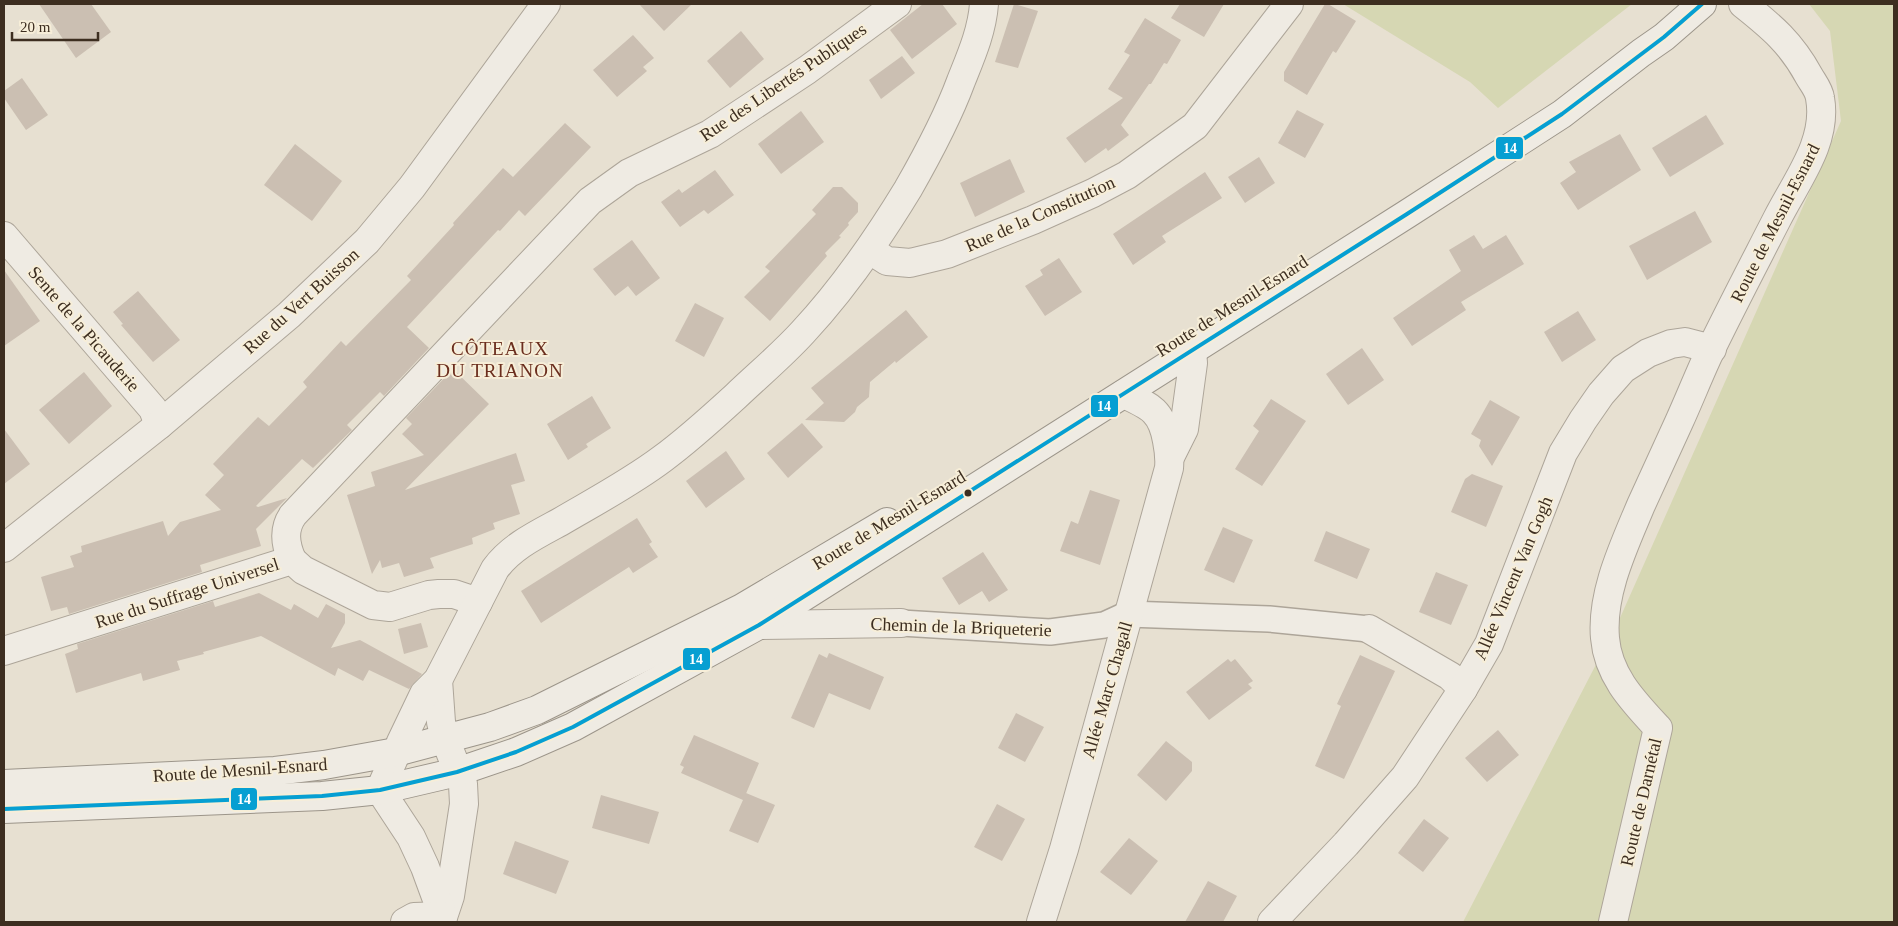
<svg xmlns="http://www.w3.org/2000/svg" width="1898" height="926" viewBox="0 0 1898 926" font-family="Georgia,serif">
	<rect width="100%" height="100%" fill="#e7e0d1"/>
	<g fill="#d6d7b3">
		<polygon points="1343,4 1632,4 1498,108 1470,82"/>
		<polygon points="1809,4 1894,4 1894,922 1463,922 1620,618 1841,121 1830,31"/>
	</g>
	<g fill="#cbbfb2">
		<polygon points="39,4 91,4 111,32 76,58"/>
		<polygon points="639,4 692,4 664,31"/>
		<polygon points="923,4 942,4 957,24 912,59 890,30"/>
		<polygon points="1014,4 1038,11 1018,68 995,62"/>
		<polygon points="1180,4 1224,4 1204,37 1171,18"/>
		<polygon points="1325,4 1328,4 1356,21 1336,53 1333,51 1307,95 1284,81 1284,72"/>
		<polygon points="1145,18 1181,40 1167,64 1164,63 1151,84 1149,84 1121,125 1129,135 1108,151 1106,148 1085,163 1066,138 1123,98 1108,89 1130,55 1124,52"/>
		<polygon points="741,31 764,59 730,88 707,61"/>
		<polygon points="633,35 654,58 643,67 647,71 617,97 593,70"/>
		<polygon points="902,56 915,73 881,99 869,80"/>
		<polygon points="22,78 48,115 26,130 4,98 4,91"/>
		<polygon points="1297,110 1324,124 1305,158 1278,143"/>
		<polygon points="801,111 824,142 781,174 758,144"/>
		<polygon points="1706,115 1724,144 1670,177 1652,148"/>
		<polygon points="565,123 591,147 525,216 519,210 500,231 498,230 407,327 429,348 384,396 380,392 347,425 352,430 313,468 302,459 256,506 258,507 287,498 256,529 261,546 200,565 202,572 69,614 67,607 51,611 41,577 74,567 70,556 82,552 81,546 163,521 168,536 180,522 221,510 205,495 224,475 213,464 258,417 269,426 307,387 303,382 341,341 346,346 411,280 407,276 454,225 453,223 503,168 513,177"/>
		<polygon points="1620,134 1641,170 1578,210 1560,183 1576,172 1569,162"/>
		<polygon points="295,144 342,181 312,221 264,185"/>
		<polygon points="1259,157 1275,183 1245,203 1228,177"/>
		<polygon points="1010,159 1025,192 975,217 960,183"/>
		<polygon points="715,170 734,195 708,214 704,210 680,227 661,202 679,189 682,193"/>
		<polygon points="1205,172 1222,198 1162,236 1166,242 1133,265 1113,234"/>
		<polygon points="833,187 842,187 858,203 858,212 848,223 849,225 839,236 841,237 825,253 827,256 770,321 744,297 770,271 765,267 816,214 812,210"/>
		<polygon points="1695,211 1712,242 1647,280 1629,246"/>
		<polygon points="1474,235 1483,249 1506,235 1524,264 1461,302 1466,310 1412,346 1393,318 1461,271 1449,250"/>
		<polygon points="632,240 660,278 636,296 628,286 615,296 593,269"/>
		<polygon points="1059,258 1082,292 1045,316 1025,286 1043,275 1040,270"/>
		<polygon points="4,270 40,321 4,346"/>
		<polygon points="138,291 180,340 153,362 121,325 123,324 113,312"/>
		<polygon points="695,303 724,318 704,357 675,341"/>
		<polygon points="906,310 928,337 896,363 895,361 870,382 869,397 857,407 855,412 844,422 805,420 824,403 811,388"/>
		<polygon points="1578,311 1596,340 1562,362 1544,332"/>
		<polygon points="1362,348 1384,380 1348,405 1326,374"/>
		<polygon points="453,369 489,404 405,490 516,453 525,481 511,485 520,514 493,523 495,529 472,538 473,544 430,558 434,568 404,577 399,563 382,568 380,560 372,574 347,495 375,486 371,472 424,455 402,434 412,424 406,418"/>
		<polygon points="84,372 112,406 69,444 39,410"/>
		<polygon points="592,396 611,428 586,444 588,447 568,460 547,424"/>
		<polygon points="1271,399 1306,421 1262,486 1235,469 1259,431 1253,426"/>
		<polygon points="1490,400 1520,417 1492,466 1479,446 1481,440 1471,434"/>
		<polygon points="802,423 823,447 788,478 767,453"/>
		<polygon points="4,429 30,464 4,484"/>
		<polygon points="726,451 745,479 706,508 686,481"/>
		<polygon points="1472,474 1503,486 1486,527 1451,512 1465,479"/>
		<polygon points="1090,490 1120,500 1100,565 1060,551 1071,521 1078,524"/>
		<polygon points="637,518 652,542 649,544 658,557 633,573 629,567 541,623 521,591"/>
		<polygon points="1223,527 1253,540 1234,583 1204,570"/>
		<polygon points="1326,531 1370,549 1357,579 1314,561"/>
		<polygon points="983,552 1008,590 989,602 982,591 959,605 942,578"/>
		<polygon points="1436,572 1468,585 1451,625 1419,612"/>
		<polygon points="259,593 291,610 294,604 318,618 326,604 345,614 345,623 331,648 360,640 422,674 409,689 369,670 363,681 338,668 335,676 261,636 203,652 204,654 177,661 180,670 143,681 141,673 76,693 65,654 78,649 77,644 213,601 215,607"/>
		<polygon points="421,623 428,647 404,654 398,629"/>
		<polygon points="829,653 884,677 870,710 829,693 814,728 791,718 819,654 827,658"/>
		<polygon points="1360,655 1395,671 1344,779 1315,766 1341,706 1337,704"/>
		<polygon points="1228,659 1231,662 1235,659 1253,681 1248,684 1252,688 1209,720 1186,692"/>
		<polygon points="1016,713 1044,727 1025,762 998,748"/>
		<polygon points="1498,730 1519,755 1487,782 1465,758"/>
		<polygon points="694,735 759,763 745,796 746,793 775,805 758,843 729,831 743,800 681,773 684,767 680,765"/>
		<polygon points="1166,741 1192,762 1192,771 1166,801 1137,775"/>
		<polygon points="601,795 659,812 649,844 592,828"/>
		<polygon points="997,804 1025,819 1002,861 974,847"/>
		<polygon points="1424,819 1449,838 1423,872 1398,853"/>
		<polygon points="1129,838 1158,861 1131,895 1100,872"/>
		<polygon points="515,841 569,861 556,894 503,874"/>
		<polygon points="1208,881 1237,896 1223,922 1185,922"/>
	</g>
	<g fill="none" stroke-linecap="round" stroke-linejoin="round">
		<g stroke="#ada599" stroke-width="28">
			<polyline id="pedestrian" points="901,623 1050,632 1104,625 1128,614 1269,619 1369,629"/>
		</g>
		<g stroke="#ada599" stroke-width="30">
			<g id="minor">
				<polyline points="4,236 153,409 159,425"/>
				<polyline points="870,250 887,261 910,263 947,254 1033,220 1093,193 1127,175 1195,126 1289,4"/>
				<polyline points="1170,457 1184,429 1193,363 1192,350"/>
				<polyline points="4,548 159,425 289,315 367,241 412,187 546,4"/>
				<path d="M292,560C285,544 283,529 293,515L590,201L629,173L710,134L807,70L897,4"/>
				<polyline points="759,625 901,623"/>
				<polyline points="1369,629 1450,676 1463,689"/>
				<polyline points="4,651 292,560 303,570 373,605 390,607 429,595 439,594 454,594 478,602"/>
				<polyline points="438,680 441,722 445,739 463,784 464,804 450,896 442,920"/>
				<path d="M443,916L425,867L411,837L380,790L401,742L424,694L438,680L495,569C511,547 536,535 560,522C594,502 630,483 662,459C688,440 712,418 736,396C758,375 782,355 803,332C844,288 877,240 908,189C928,154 947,119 961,81C971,56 982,31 984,4"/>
				<polyline points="405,922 414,917 443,916"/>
				<path d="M1041,922L1064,849L1169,468C1170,458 1169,451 1167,441C1162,411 1150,406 1124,394"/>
				<polyline points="1272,922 1346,844 1405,777 1463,689 1489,644 1563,453 1583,420 1601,394 1623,369 1648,353 1671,344 1685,342 1712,349"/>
			</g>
		</g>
		<g stroke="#ada599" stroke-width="30">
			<path id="tertiary" d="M1613,922L1658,728C1634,702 1608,676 1605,638C1601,593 1624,546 1641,505C1654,477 1666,450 1679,422C1690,398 1700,372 1712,347C1733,304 1755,262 1777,219C1796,181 1828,142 1820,98C1819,90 1813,83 1809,76C1791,43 1772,27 1743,4"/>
		</g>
		<g stroke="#9c958a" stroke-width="30">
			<g id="secondary">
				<polyline points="4,784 275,771 324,765 396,752 490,727 537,710 742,608 887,522"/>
				<polyline points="4,809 322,796 380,790 457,772 516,752 573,727 759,625 1407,214 1562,114 1641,53 1664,37 1702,4"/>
			</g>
		</g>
		<use href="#pedestrian" stroke="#efebe3" stroke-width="25"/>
		<use href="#minor" stroke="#efebe3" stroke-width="28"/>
		<use href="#tertiary" stroke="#efebe3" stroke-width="28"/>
		<use href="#secondary" stroke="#efebe3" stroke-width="28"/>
		<g stroke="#f7eed8" stroke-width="8">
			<polyline id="bus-1" points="4,809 322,796 380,790 457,772 516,752 573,727 759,625 1407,214 1562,114 1664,37 1702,4"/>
		</g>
		<use href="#bus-1" stroke="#069fd2" stroke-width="4"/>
	</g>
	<circle fill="#3d2e20" stroke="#f7eed8" stroke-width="2" cx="968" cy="493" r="4.5"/>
	<g text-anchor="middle" stroke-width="4" stroke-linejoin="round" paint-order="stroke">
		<g font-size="18" fill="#3d2e20" stroke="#f7eed8">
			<text transform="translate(783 82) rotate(-34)" y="6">Rue des Libertés Publiques</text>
			<text transform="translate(1040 214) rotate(-24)" y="6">Rue de la Constitution</text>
			<text transform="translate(1775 223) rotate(-63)" y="6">Route de Mesnil-Esnard</text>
			<text transform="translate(301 301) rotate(-42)" y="6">Rue du Vert Buisson</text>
			<text transform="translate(1232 306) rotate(-32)" y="6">Route de Mesnil-Esnard</text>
			<text transform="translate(84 329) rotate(49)" y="6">Sente de la Picauderie</text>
			<text transform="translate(889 520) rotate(-31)" y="6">Route de Mesnil-Esnard</text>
			<text transform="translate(1513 578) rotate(-67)" y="6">Allée Vincent Van Gogh</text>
			<text transform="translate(187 593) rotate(-18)" y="6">Rue du Suffrage Universel</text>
			<text transform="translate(961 627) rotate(2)" y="6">Chemin de la Briqueterie</text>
			<text transform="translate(1107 690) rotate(-74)" y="6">Allée Marc Chagall</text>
			<text transform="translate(240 770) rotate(-4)" y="6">Route de Mesnil-Esnard</text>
			<text transform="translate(1641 802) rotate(-77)" y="6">Route de Darnétal</text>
		</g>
		<g font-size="19" letter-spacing="1" fill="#6b2e1e" stroke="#f7eed8">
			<text x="500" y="355">CÔTEAUX<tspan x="500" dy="22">DU TRIANON</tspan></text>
		</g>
	</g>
	<g stroke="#f7eed8" stroke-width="2">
		<rect x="1495" y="136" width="29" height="24" rx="5" fill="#069fd2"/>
		<rect x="1090" y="394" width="29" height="24" rx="5" fill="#069fd2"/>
		<rect x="682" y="647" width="29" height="24" rx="5" fill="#069fd2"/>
		<rect x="230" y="787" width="28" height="24" rx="5" fill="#069fd2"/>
	</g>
	<g font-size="14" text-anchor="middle" font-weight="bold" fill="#fff">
		<text x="1510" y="153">14</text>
		<text x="1104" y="411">14</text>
		<text x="696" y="664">14</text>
		<text x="244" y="804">14</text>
	</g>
	<rect width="1898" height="926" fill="none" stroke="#3d2e20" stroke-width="10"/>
	<path d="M12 32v8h86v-8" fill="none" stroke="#3d2e20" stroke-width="2.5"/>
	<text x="20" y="32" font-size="15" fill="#3d2e20" stroke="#f7eed8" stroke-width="4" paint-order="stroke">20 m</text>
</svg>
